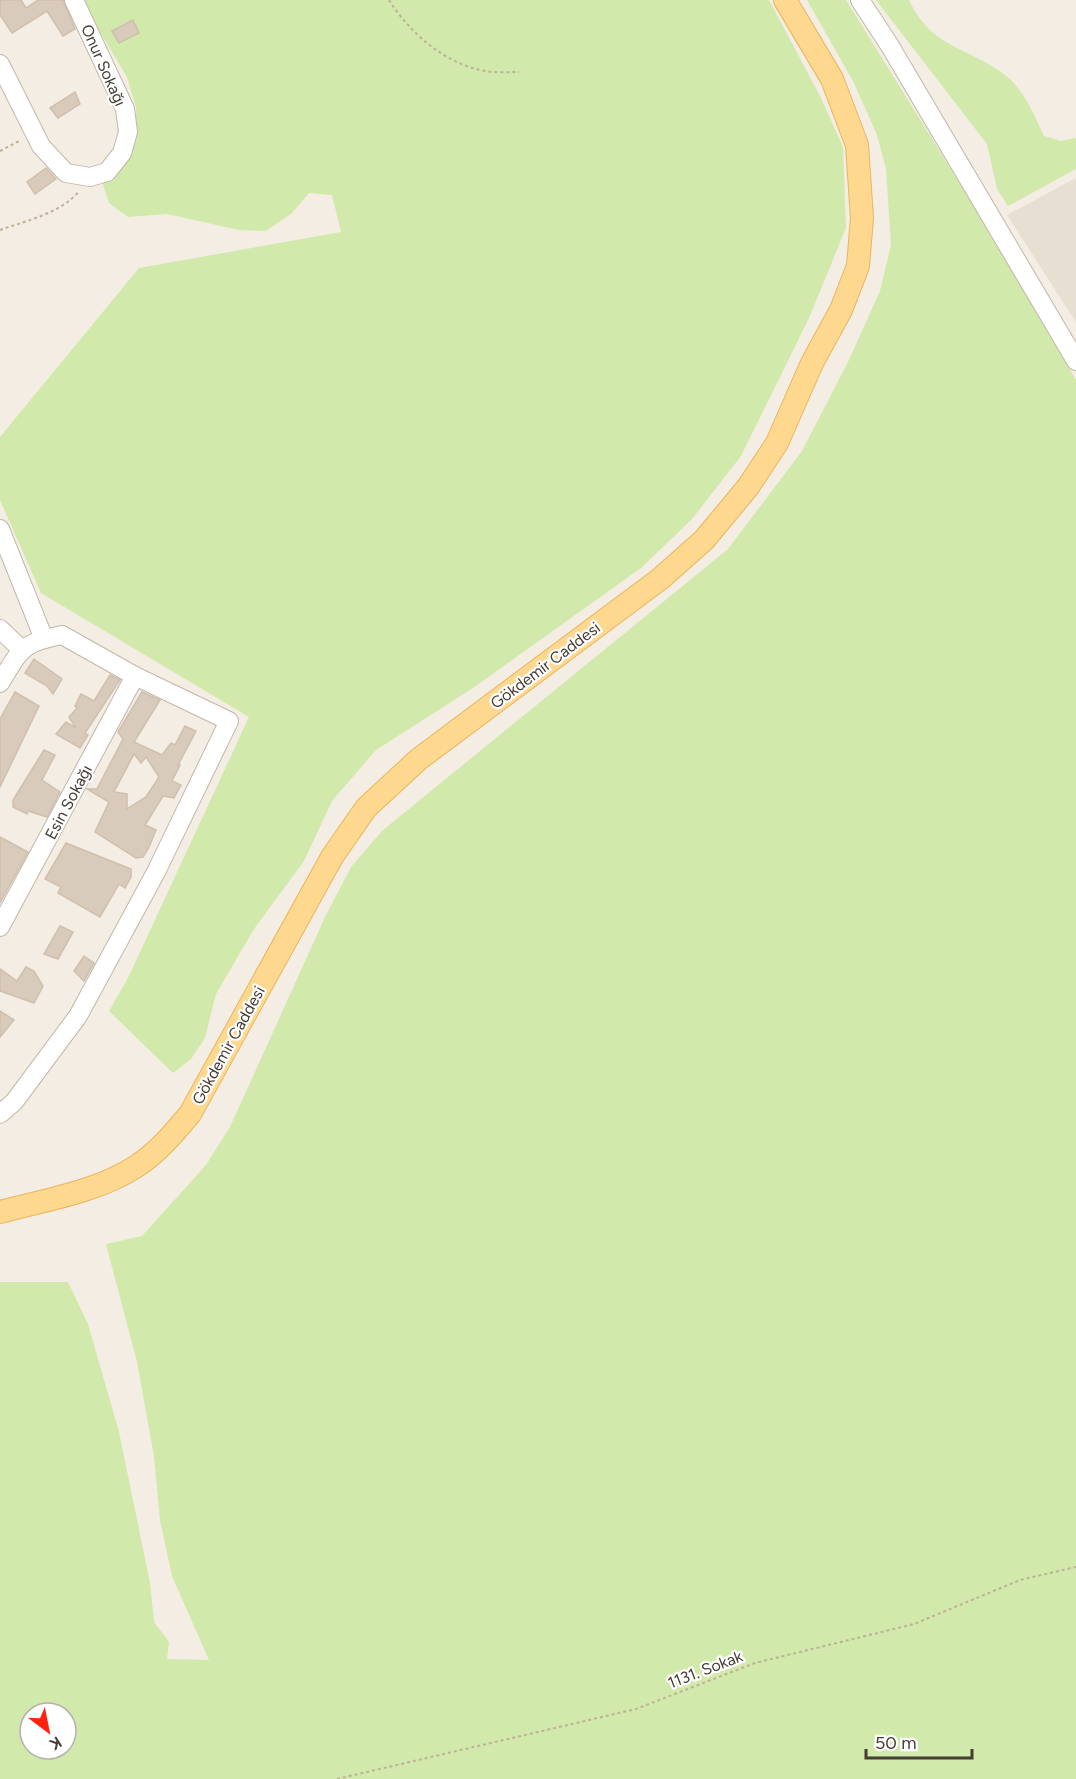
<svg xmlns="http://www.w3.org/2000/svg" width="1076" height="1779" viewBox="0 0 1076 1779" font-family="Figtree,sans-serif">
	<rect width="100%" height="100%" fill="#f3ede4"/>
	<polygon fill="#e7dfd1" points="1076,178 1076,322 1007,215"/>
	<g fill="#d1e9aa" fill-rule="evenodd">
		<polygon points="81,0 769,0 820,96 843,147 846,228 809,318 741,456 692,519 641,568 473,688 376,750 332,801 304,861 254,929 216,994 205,1038 191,1059 173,1073 109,1011 128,978 249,717 41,593 0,500 0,437 139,268 341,232 332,195 309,193 292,213 266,231 239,230 167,214 128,217 109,203 98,170 135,131 136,108 127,77"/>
		<path d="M807,0H846L970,200L1076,380V1779H0V1282H68L88,1324L119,1432L150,1583L154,1622L169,1642L167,1659L209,1660L172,1576L160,1520L154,1456L137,1362L106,1244L142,1236L206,1165L230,1127L326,915L351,867L383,830L728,549L802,451L848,362L880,291L891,245L886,169L877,135L854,83ZM30,1713H66V1749H30Z"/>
		<path d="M876,0H909C931,48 966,46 1004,74C1024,89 1034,115 1044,136L1061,141L1076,138V169L1008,206L997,189L987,144Z"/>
	</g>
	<g fill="#d8cbbc" stroke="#d0bfac" stroke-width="1.5" fill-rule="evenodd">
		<polygon points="0,0 21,0 26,8 38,0 63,0 75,29 63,36 47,11 12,33 0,15"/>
		<polygon points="133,20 139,33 119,43 112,31"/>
		<polygon points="75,92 80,104 58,118 50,108"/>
		<polygon points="46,168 56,179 35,194 27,182"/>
		<polygon points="34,659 62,679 53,694 47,686 25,673"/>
		<polygon points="110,675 120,680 85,733 88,735 80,748 56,734 66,722 76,728 69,717 77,708 75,706 81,694 94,701"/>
		<polygon points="15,692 39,706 0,787 0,719"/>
		<path d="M142,692L160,700L134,742L162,755L171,743L175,745L185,726L196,731L178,765H180L172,781L181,785L174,798L163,796L145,825L156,830L149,847L143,857L136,858L95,832L109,802L87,789H97L100,783L123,739L118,732ZM134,754L141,763L146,757L159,777L146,797L127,809V794L114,792Z"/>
		<polygon points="44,750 55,755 42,780 60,792 47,817 28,811 27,814 13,807 13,800"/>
		<polygon points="0,837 28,852 0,903"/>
		<polygon points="66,843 131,869 131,877 125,888 119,884 100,917 58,893 61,887 45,879"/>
		<polygon points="60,926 73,932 58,959 44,954"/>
		<polygon points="84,956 94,963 84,981 74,971"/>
		<polygon points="26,967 34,971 43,986 34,1003 0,991 0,969 17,981"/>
		<polygon points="0,1011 14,1020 0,1037"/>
	</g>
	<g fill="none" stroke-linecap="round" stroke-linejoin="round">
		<g stroke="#c1b7a9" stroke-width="20">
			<g id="minor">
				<polyline points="860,0 890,46 1076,361"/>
				<polyline points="0,64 41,146 66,173 90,177 107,172 122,153 128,132 125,109 74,0"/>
				<polyline points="0,529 44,639"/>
				<polyline points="0,629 21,649"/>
				<path d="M0,683C21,649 21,643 62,635L135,676L229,721L156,872L78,1016L14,1102L0,1114"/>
				<polyline points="0,927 135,676"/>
			</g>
		</g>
		<g stroke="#e8b55c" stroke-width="24">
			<path id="major" d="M0,1212C45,1200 97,1192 137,1166C158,1152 174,1133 190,1114L332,857L366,808L419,759L660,579L704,540L748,487L777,443L812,363L841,310L858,266L862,218L857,145L832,79L785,0"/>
		</g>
		<g stroke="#c1af97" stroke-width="2" stroke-dasharray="3 3" stroke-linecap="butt">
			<path d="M389,0C410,33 445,64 485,71C496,73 508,72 519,72"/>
			<polyline points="0,151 21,140"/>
			<path d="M0,230C25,221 62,213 79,191"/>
			<polyline points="337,1779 636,1709 755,1663 914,1624 1020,1580 1076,1567"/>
		</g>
		<use href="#minor" stroke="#fff" stroke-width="18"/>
		<use href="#major" stroke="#ffd890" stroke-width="22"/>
	</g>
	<g text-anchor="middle" stroke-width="4.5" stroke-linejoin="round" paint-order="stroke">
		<g font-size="16" fill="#453d33" stroke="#fff">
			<text transform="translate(104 65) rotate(66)" y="6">Onur Sokağı</text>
			<text transform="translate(545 665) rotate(-37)" y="6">Gökdemir Caddesi</text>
			<text transform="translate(68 802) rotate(-62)" y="6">Esin Sokağı</text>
			<text transform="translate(228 1045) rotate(-61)" y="6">Gökdemir Caddesi</text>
			<text transform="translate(705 1669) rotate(-21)" y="6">1131. Sokak</text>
		</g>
	</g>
	<g transform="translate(48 1731) rotate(148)"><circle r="28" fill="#ffffff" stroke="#b5b1ad" stroke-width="1.5"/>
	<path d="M0-4.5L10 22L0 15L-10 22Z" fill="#ff230e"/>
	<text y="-9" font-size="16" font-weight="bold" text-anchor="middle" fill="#453d33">K</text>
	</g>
	<path d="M866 1749v9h106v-9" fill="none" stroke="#453d33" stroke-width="3"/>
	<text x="875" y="1749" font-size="18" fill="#453d33" stroke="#ffffff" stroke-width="4.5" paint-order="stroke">50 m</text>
</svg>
